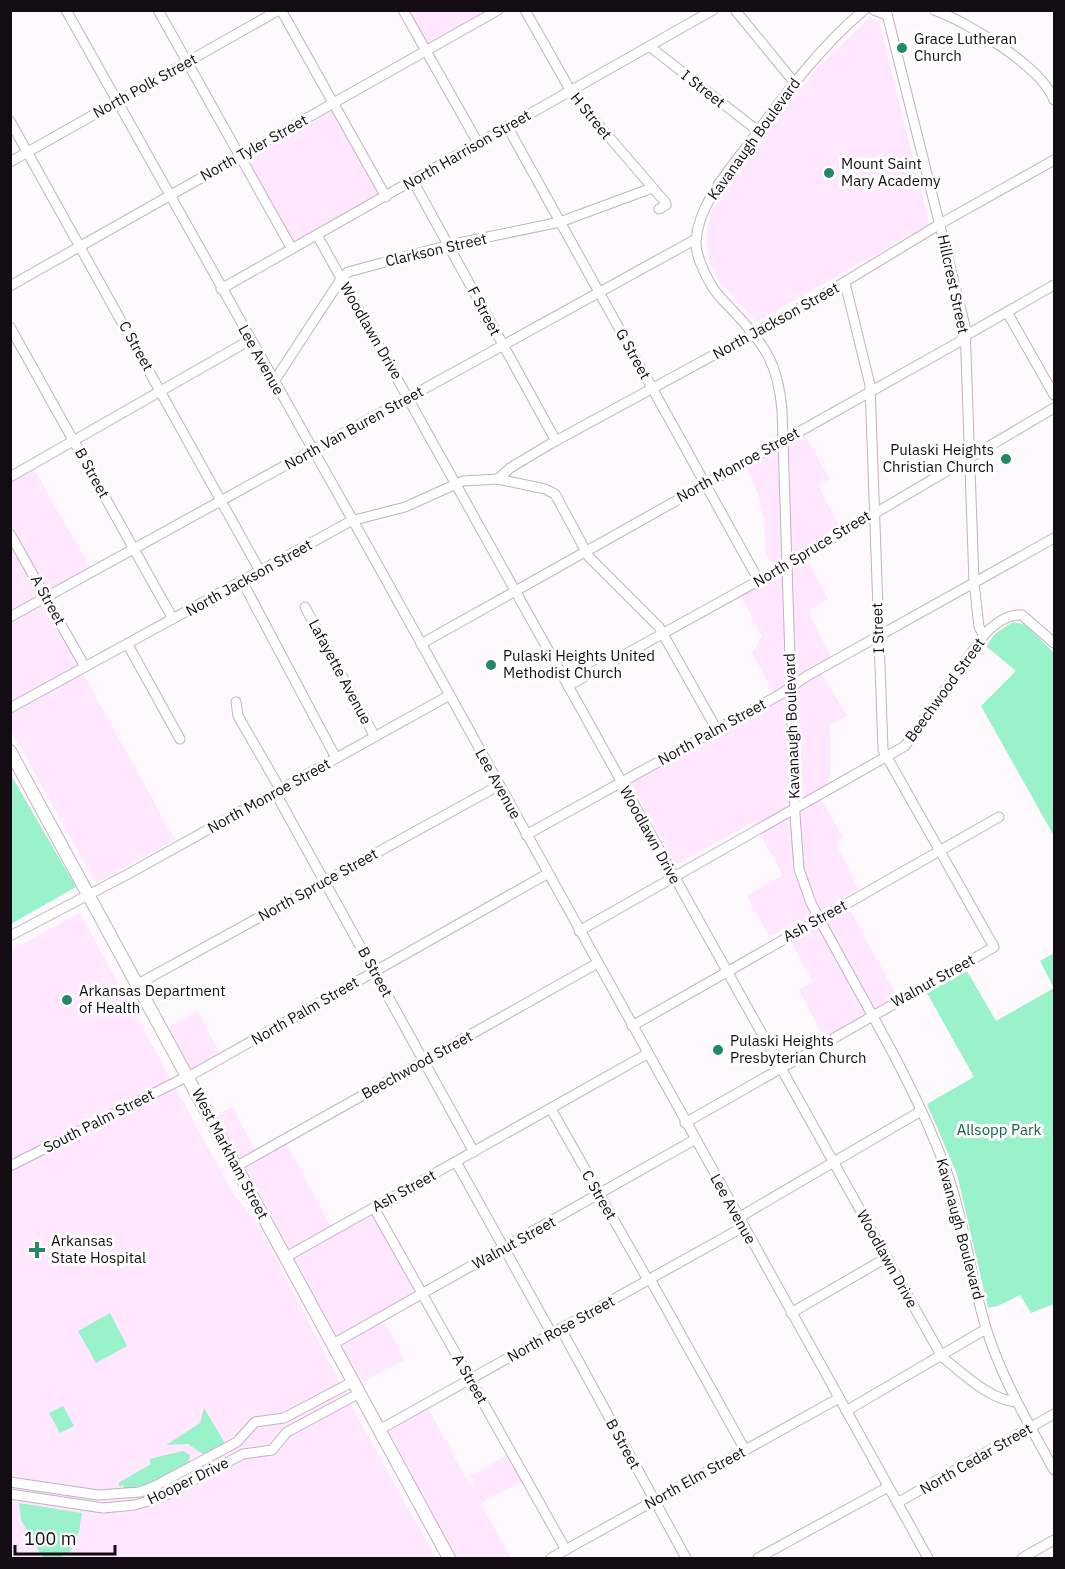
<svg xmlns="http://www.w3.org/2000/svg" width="1065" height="1569" viewBox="0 0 1065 1569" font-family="'IBM Plex Sans',sans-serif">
	<rect width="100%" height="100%" fill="#fdf9fd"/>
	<g fill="#ffe7ff">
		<polygon points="407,11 488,11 427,45"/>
		<polygon points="870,17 879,21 929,224 756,322 719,281 710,265 706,237 712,210 791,100 817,69"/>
		<polygon points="330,109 379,194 294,242 246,157"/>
		<polygon points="804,434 830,479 818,485 839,526 802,549 828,599 808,611 831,657 817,666 847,716 830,725 830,775 821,798 843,838 836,843 858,889 843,897 897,996 825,1039 799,990 813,982 784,929 769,936 747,896 783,875 753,822 676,865 630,781 775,694 752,653 762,636 737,588 773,567 766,554 764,520 758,494 747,468"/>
		<polygon points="34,469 91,569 47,592 11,524 10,482"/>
		<polygon points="10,542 175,840 96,883 11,730"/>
		<polygon points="80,913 234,1195 259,1226 360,1422 436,1558 11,1558 11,950"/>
		<polygon points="197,1010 220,1054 191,1070 169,1027"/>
		<polygon points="232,1107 259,1157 286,1143 334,1232 372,1213 414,1290 412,1294 380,1312 404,1360 362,1383 217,1115"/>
		<polygon points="428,1408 470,1485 474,1483 470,1476 507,1455 523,1481 481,1503 511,1558 457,1558 389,1432"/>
	</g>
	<g fill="#99f2c9">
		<polygon points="1013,622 1026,625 1054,653 1054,836 981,706 1016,671 986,646 996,633"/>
		<polygon points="11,775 76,887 11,924 10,924"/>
		<polygon points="1054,953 1054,1304 1031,1313 1020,1295 998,1306 988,1308 957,1174 927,1104 974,1077 927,993 967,971 996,1021 1054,988 1040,961"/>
		<polygon points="110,1313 127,1346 96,1363 78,1331"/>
		<polygon points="63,1406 74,1426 60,1433 49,1413"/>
		<polygon points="204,1408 226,1445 204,1455 188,1444 166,1445 200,1423"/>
		<polygon points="183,1451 190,1455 189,1463 146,1485 124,1490 123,1485 120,1487 118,1483 151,1464 149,1459"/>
		<path d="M19,1503L82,1513C79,1531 77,1558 54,1558C48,1558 45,1559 41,1555L21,1520Z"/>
	</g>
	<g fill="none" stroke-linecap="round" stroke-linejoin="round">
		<g stroke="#c3b1c2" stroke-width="11">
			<g id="minor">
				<polyline points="66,10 365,542 928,1558"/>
				<polyline points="158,10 292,249"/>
				<polyline points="281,10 386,197"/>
				<polyline points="403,10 478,143"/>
				<polyline points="525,10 573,95 665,202 666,205 659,209"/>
				<polyline points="735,10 794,82"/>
				<path d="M864,10C819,48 785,94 751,141C730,169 699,203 696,240C695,254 703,270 710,283C716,295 727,304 736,314C766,346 778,365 782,410L795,815L799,869L811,903C856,990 911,1075 945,1167C965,1220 970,1278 987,1331C1003,1381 1029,1424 1054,1470"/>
				<polyline points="874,10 887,15"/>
				<polyline points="886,10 965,326 974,582 979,627 984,635"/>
				<path d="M934,10C968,22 1042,67 1054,100"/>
				<polyline points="649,46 758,131"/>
				<polyline points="10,121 260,571"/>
				<polyline points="507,126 759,581"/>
				<polyline points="10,162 279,10"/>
				<polyline points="413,181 556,441"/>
				<path d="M317,235L942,1357C963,1373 988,1399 1016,1402"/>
				<polyline points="10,286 498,10"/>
				<polyline points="221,289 713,10"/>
				<polyline points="1007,312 1054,395"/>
				<polyline points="10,327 173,619"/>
				<polyline points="273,383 341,279 348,272 449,245 560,222 652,188"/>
				<polyline points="10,477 250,340"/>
				<polyline points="498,479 510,468 550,444 813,301 940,224 1054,160"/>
				<polyline points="10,534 85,667"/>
				<polyline points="242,581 336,758"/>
				<polyline points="305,607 375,737"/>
				<polyline points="10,617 696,239"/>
				<polyline points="421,644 959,342 965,336 1054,285"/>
				<polyline points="128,645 180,739"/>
				<polyline points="568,686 787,565 1054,408"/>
				<polyline points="236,702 238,716 280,789"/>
				<polyline points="10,708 351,521 405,507 463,481 498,479 545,489 555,494 589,557 659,627 717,730"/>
				<polyline points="275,792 474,1152"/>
				<polyline points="526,835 781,694 807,676 1054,538"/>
				<path d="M579,931L905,746L984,635C994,624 1007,614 1022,615L1054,643"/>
				<polyline points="10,936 130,873 448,696"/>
				<polyline points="138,984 498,786"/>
				<polyline points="632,1026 999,817"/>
				<polyline points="188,1077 547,874"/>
				<polyline points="551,1109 648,1280"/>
				<polyline points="685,1123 994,947 883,750 870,385 845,283"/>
				<polyline points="456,1162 552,1334"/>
				<polyline points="10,1166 188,1076"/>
				<polyline points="237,1166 596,964"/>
				<polyline points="374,1208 566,1550"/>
				<polyline points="738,1218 921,1111"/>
				<polyline points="286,1257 647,1054"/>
				<polyline points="650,1279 745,1450"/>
				<polyline points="791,1313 886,1258"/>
				<polyline points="561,1329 686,1558"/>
				<polyline points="333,1344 694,1140"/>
				<polyline points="846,1411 986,1329"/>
				<polyline points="379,1430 743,1227"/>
				<polyline points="10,1482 98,1495 140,1492 155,1486 237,1442 255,1422 284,1418 352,1382"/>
				<polyline points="10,1494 103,1508 135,1505 164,1496 243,1454 272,1450 287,1432 358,1394"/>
				<polyline points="897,1503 1054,1414"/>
				<polyline points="551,1558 839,1398"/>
				<polyline points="758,1558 888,1487"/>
				<polyline points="1022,1558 1054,1540"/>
			</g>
		</g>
		<g stroke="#c3b1c2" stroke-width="14">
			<polyline id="major" points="10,751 449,1558"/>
		</g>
		<use href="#minor" stroke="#fff" stroke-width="9"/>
		<use href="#major" stroke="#fff" stroke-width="12"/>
	</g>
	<g fill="#238863" stroke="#fff" stroke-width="2">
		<circle cx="902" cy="48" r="6"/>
		<circle cx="829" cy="173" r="6"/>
		<circle cx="1006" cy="459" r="6"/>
		<circle cx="491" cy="665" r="6"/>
		<circle cx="67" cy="1000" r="6"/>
		<circle cx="718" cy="1050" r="6"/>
		<path d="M34 1241h6v6h6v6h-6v6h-6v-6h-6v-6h6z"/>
	</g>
	<g text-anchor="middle" stroke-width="6" stroke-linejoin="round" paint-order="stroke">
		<g font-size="15" fill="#130d13" stroke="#fff" text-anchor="start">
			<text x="914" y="44">Grace Lutheran<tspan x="914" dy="17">Church</tspan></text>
			<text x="841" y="169">Mount Saint<tspan x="841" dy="17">Mary Academy</tspan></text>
			<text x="994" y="455" text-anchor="end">Pulaski Heights<tspan x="994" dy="17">Christian Church</tspan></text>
			<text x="503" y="661">Pulaski Heights United<tspan x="503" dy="17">Methodist Church</tspan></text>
			<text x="79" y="996">Arkansas Department<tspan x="79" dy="17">of Health</tspan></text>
			<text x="730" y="1046">Pulaski Heights<tspan x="730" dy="17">Presbyterian Church</tspan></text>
			<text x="51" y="1246">Arkansas<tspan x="51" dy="17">State Hospital</tspan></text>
		</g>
		<g font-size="15" fill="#130d13" stroke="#fff">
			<text transform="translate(145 86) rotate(-29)" y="5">North Polk Street</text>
			<text transform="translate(703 89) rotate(38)" y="5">I Street</text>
			<text transform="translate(591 116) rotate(51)" y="5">H Street</text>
			<text transform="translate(754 139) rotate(-54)" y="5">Kavanaugh Boulevard</text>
			<text transform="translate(254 148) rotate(-29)" y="5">North Tyler Street</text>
			<text transform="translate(467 150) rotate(-30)" y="5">North Harrison Street</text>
			<text transform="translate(436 250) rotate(-13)" y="5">Clarkson Street</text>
			<text transform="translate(953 284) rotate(78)" y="5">Hillcrest Street</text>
			<text transform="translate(484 311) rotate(62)" y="5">F Street</text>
			<text transform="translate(776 321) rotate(-29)" y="5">North Jackson Street</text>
			<text transform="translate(371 331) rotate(60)" y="5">Woodlawn Drive</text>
			<text transform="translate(136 346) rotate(61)" y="5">C Street</text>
			<text transform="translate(633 354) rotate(61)" y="5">G Street</text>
			<text transform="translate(261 360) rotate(61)" y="5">Lee Avenue</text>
			<text transform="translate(354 428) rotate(-29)" y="5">North Van Buren Street</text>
			<text transform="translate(738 465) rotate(-29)" y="5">North Monroe Street</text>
			<text transform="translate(92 473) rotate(61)" y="5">B Street</text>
			<text transform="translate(812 549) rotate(-31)" y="5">North Spruce Street</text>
			<text transform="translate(249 578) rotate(-29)" y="5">North Jackson Street</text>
			<text transform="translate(48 600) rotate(61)" y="5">A Street</text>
			<text transform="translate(878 628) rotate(-92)" y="5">I Street</text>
			<text transform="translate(340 672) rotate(62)" y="5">Lafayette Avenue</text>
			<text transform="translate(945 690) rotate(-54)" y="5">Beechwood Street</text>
			<text transform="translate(792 726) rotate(-92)" y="5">Kavanaugh Boulevard</text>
			<text transform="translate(712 732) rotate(-29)" y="5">North Palm Street</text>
			<text transform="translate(498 784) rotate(61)" y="5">Lee Avenue</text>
			<text transform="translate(269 796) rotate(-29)" y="5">North Monroe Street</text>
			<text transform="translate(650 835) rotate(61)" y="5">Woodlawn Drive</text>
			<text transform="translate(318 885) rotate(-29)" y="5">North Spruce Street</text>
			<text transform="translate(815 921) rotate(-29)" y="5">Ash Street</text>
			<text transform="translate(375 972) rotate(61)" y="5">B Street</text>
			<text transform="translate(933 981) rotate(-29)" y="5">Walnut Street</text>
			<text transform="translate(305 1011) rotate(-30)" y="5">North Palm Street</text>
			<text transform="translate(417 1065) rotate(-29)" y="5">Beechwood Street</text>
			<text transform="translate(99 1121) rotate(-27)" y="5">South Palm Street</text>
			<text transform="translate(230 1154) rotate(62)" y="5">West Markham Street</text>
			<text transform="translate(404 1191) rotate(-29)" y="5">Ash Street</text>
			<text transform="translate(599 1195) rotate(60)" y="5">C Street</text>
			<text transform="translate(733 1209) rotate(61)" y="5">Lee Avenue</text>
			<text transform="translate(960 1229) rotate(75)" y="5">Kavanaugh Boulevard</text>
			<text transform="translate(514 1243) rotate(-29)" y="5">Walnut Street</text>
			<text transform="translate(887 1259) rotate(61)" y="5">Woodlawn Drive</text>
			<text transform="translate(561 1329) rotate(-29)" y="5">North Rose Street</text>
			<text transform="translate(470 1379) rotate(60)" y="5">A Street</text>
			<text transform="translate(623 1444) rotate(61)" y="5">B Street</text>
			<text transform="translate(976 1459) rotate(-30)" y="5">North Cedar Street</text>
			<text transform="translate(695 1478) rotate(-29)" y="5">North Elm Street</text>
			<text transform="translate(188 1481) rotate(-26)" y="5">Hooper Drive</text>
		</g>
		<g font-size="15" fill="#0f6245" stroke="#fff">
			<text x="999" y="1135">Allsopp Park</text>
		</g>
	</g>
	<rect width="1065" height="1569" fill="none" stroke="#130d13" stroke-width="24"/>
	<path d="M15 1545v9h100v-9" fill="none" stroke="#130d13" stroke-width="3"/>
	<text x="24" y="1545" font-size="18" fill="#130d13" stroke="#ffffff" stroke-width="4.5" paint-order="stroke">100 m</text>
</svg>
